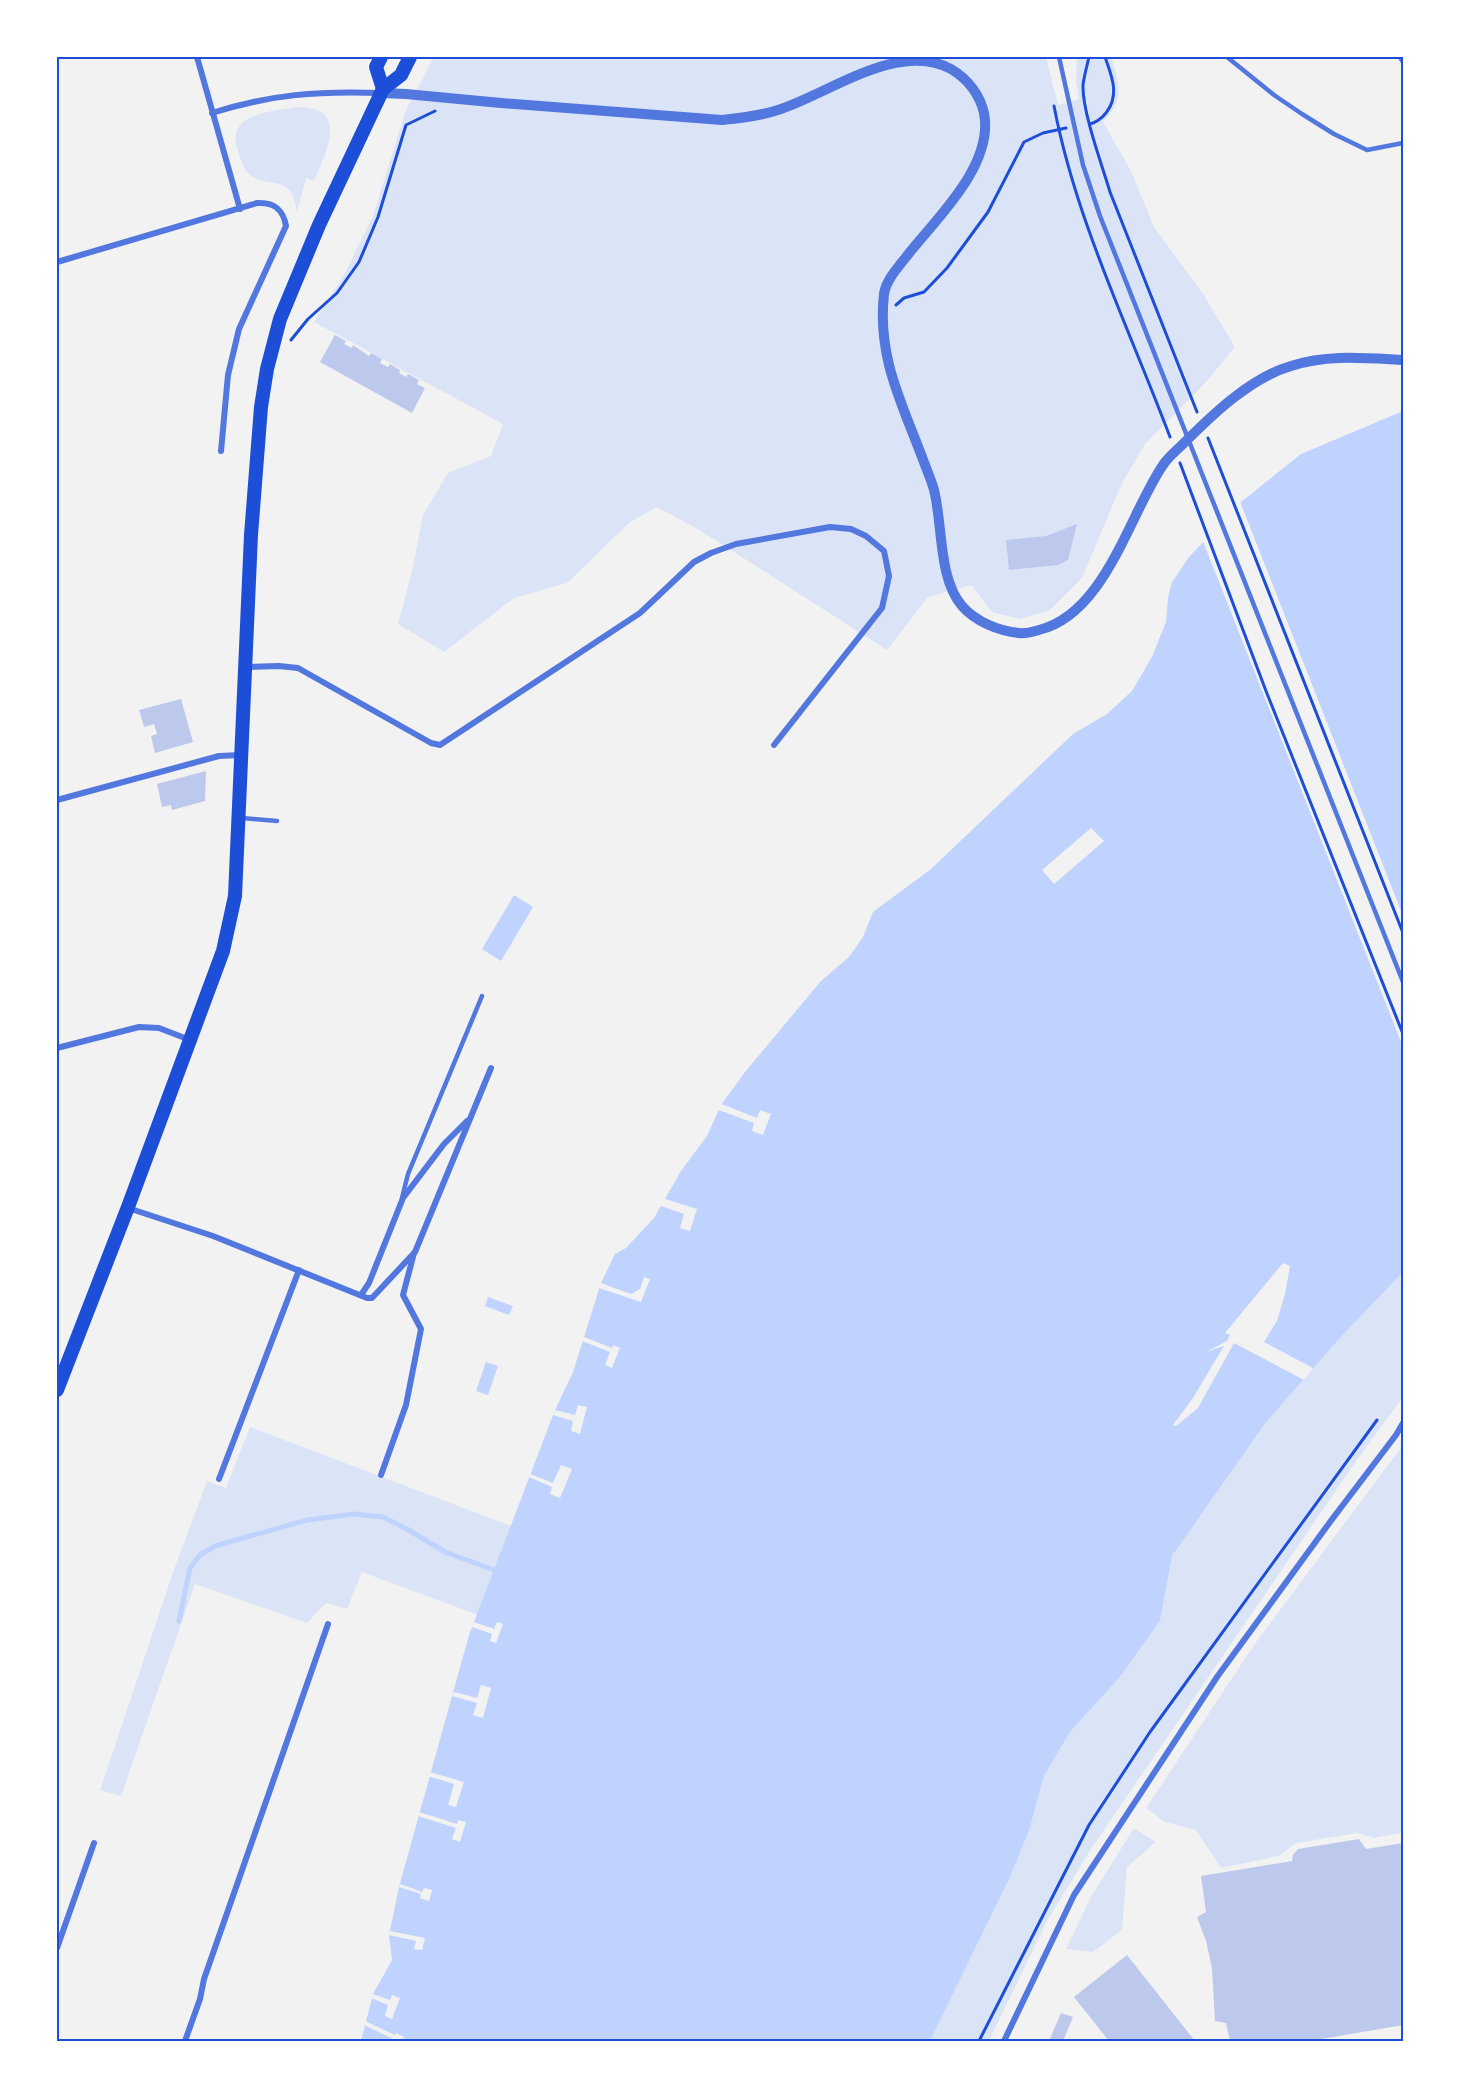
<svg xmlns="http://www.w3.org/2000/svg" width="1460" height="2098" viewBox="0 0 1460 2098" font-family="'Asap Condensed',sans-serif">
	<rect width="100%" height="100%" fill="#f2f2f2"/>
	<g fill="#dbe4f7">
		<path d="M434,57H1046L1058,105L1079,99L1076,81L1077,57H1111C1120,85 1125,99 1103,122L1131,171L1154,227L1203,294L1235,347L1206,382L1145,444L1122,483L1082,578L1050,610L1020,619L992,612L971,585L928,597L887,650L701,531L657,507L630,522L567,583L514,598L444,652L398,624L413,567L423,515L448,473L491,456L503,424L314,322L344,275L373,216L406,110Z"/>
		<path d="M300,107C350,108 325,156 314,181L306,178L297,212C291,169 268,192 248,173C242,167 240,156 237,148C226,111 278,111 300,107Z"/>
		<polygon points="1403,1272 1403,1397 1352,1467 1093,1846 1047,1921 989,2041 930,2041 1009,1879 1029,1831 1044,1776 1070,1732 1119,1678 1160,1621 1172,1556 1264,1425 1338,1340"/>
		<polygon points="250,1427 511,1526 478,1615 362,1572 347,1609 326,1603 307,1623 195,1584 121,1796 100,1790 172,1575 207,1481 226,1488"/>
		<polygon points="1403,1445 1403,1833 1374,1838 1358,1833 1296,1843 1279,1856 1221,1868 1196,1830 1165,1822 1146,1808 1254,1645"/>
		<polygon points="1134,1828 1156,1842 1127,1867 1122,1930 1093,1952 1066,1949 1091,1897"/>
	</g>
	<g fill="#bfd3fe">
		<polygon points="1403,411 1403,1272 1338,1340 1264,1425 1172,1556 1160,1621 1119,1678 1070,1732 1044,1776 1029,1831 1009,1879 930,2041 361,2041 373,1994 392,1960 389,1935 399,1887 469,1635 555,1410 573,1372 601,1283 615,1254 626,1248 654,1218 681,1171 707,1136 721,1105 745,1072 821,981 849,957 863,937 873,912 931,869 1073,734 1107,714 1132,691 1152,657 1166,622 1168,597 1172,582 1189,557 1241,502 1301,454"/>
		<polygon points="514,895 533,907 501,961 482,949"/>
		<polygon points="488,1297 513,1306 509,1315 485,1306"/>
		<polygon points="486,1362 498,1366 488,1395 476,1391"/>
	</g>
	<g fill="#f2f2f2">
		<polygon points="1239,499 1403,916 1403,1047 1202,539"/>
		<polygon points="1091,828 1104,841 1054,884 1042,870"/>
		<polygon points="719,1103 757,1118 760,1110 771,1114 763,1135 752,1131 754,1123 716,1109"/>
		<polygon points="662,1198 697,1209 690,1231 680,1228 684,1214 658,1205"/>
		<polygon points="1283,1263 1290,1266 1285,1294 1277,1321 1264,1342 1313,1368 1304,1380 1234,1343 1198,1408 1176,1426 1173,1425 1193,1398 1224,1346 1206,1352 1227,1341 1230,1335 1225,1333"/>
		<polygon points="644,1277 650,1279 641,1302 599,1288 601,1283 631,1294 640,1289"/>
		<polygon points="584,1337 612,1348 613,1345 620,1348 612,1368 605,1365 610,1352 582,1341"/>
		<polygon points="578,1405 587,1407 580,1434 571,1431 573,1421 553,1415 555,1410 575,1415"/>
		<polygon points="561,1465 572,1469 560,1498 550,1494 552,1487 529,1477 530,1474 553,1483"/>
		<polygon points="474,1622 494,1629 497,1622 503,1624 496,1643 490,1641 492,1634 472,1627"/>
		<polygon points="481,1685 491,1688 483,1718 473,1715 477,1703 452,1696 454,1692 477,1698"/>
		<polygon points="430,1772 464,1782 456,1807 448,1805 454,1784 428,1776"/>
		<polygon points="419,1812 457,1824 458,1820 466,1822 460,1842 452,1839 456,1828 418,1816"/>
		<polygon points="400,1884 422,1892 424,1888 432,1890 429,1901 420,1898 421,1894 399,1887"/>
		<polygon points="390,1931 425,1938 422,1950 414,1949 416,1941 389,1935"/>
		<polygon points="373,1994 390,2000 392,1995 400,1998 392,2019 385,2016 388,2005 371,1998"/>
		<polygon points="365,2021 395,2035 396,2033 404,2037 402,2041 392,2041 393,2039 364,2025"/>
	</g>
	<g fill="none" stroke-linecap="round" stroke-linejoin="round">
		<polyline stroke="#bfd3fe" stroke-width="5" points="179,1621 190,1568 200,1555 215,1546 307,1520 354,1514 383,1517 407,1529 445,1552 494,1570"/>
	</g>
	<g fill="#bdc9ec">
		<polygon points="335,335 346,341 344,344 352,348 353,345 369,356 371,353 382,359 380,363 388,367 390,364 400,370 399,373 406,377 408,374 419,380 417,384 425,388 412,413 320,362"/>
		<polygon points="1077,524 1068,560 1058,565 1009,570 1006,540 1046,536"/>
		<polygon points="181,699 193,742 155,753 151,736 157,734 154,724 144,727 139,710"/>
		<polygon points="206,771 205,801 172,810 171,805 162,807 157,784"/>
		<polygon points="1359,1839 1366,1849 1403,1843 1403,2025 1310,2041 1230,2041 1226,2023 1215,2021 1212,1968 1206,1941 1197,1917 1206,1912 1201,1876 1292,1861 1293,1855 1298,1849"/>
		<polygon points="1127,1955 1195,2041 1109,2041 1074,1997"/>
		<polygon points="1061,2013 1073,2017 1063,2041 1049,2041"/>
	</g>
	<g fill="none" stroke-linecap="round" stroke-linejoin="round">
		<g stroke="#1d4ed8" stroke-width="3">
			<path d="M1089,57C1087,66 1084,76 1083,85C1082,111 1102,165 1110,192L1197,412"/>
			<path d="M1054,106C1076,221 1129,328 1170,437"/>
			<path d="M1090,124C1097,122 1102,118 1106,113C1120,95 1112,77 1105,57"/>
			<polyline points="896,305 904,298 924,292 947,268 988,212 1024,142 1043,133 1066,128"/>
			<polyline points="291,340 308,319 337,293 359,262 378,217 406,125 435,111"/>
			<polyline points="1208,438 1403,933"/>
			<polyline points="1180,463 1266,691 1403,1034"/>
			<polyline points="979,2041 1089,1825 1150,1732 1377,1420"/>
		</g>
		<g stroke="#5277de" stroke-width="4.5">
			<polyline points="1059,57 1083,165 1100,216 1403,982"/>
			<polyline points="1227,57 1274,95 1302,114 1334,134 1367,150 1403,143"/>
			<polyline points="1400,57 1403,62"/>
			<polyline points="242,818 277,821"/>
			<polyline points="402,1198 408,1174 482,996"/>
		</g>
		<g stroke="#5277de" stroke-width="6">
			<polyline points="197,57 240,209"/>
			<path d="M212,113C272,94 318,91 380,93"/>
			<path d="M57,262L257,203C274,202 283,209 286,226L239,329L228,375L221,451"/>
			<polyline points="246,667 279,666 298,668 431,743 440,745 640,613 694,562 711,553 736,544 830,527 851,529 866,536 884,551 889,576 882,608 774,745"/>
			<polyline points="57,800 219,756 241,755"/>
			<polyline points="57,1048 139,1027 159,1028 190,1040"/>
			<polyline points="128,1208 213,1236 367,1298 372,1298 415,1252 491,1068"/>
			<polyline points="361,1295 369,1283 403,1198 444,1144 467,1121"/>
			<polyline points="381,1475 406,1405 420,1334 421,1329 403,1295 414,1253"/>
			<polyline points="219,1479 299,1270"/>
			<polyline points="57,1948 94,1843"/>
			<polyline points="185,2041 200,1999 204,1979 328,1624"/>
			<polyline points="1004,2041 1074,1895 1217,1677 1330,1522 1396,1435 1403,1423"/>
		</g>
		<path stroke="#5277de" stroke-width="10" d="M381,93L406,94L501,103L722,120C741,118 760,116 778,110C828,94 899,40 951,69C968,79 980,95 984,113C994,164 939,216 910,252C901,264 886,279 884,294C877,356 901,401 922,457C926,468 931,479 934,490C943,525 938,578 962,606C976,622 999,631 1019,633C1026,634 1032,632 1039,630C1105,614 1129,515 1163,465C1168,457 1176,451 1183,444C1212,415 1250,378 1291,366C1327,354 1365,358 1403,360"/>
		<g stroke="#1d4ed8" stroke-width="14">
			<polyline points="381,57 376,67 383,89"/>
			<polyline points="57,1390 128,1207 223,951 235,896 251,535 261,407 267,369 280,319 319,225 383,89 401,75 410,57"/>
		</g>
	</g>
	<rect width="1460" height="2098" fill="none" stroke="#ffffff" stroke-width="117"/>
	<rect x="58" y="58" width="1344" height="1982" fill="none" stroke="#1d4ed8" stroke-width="2"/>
</svg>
